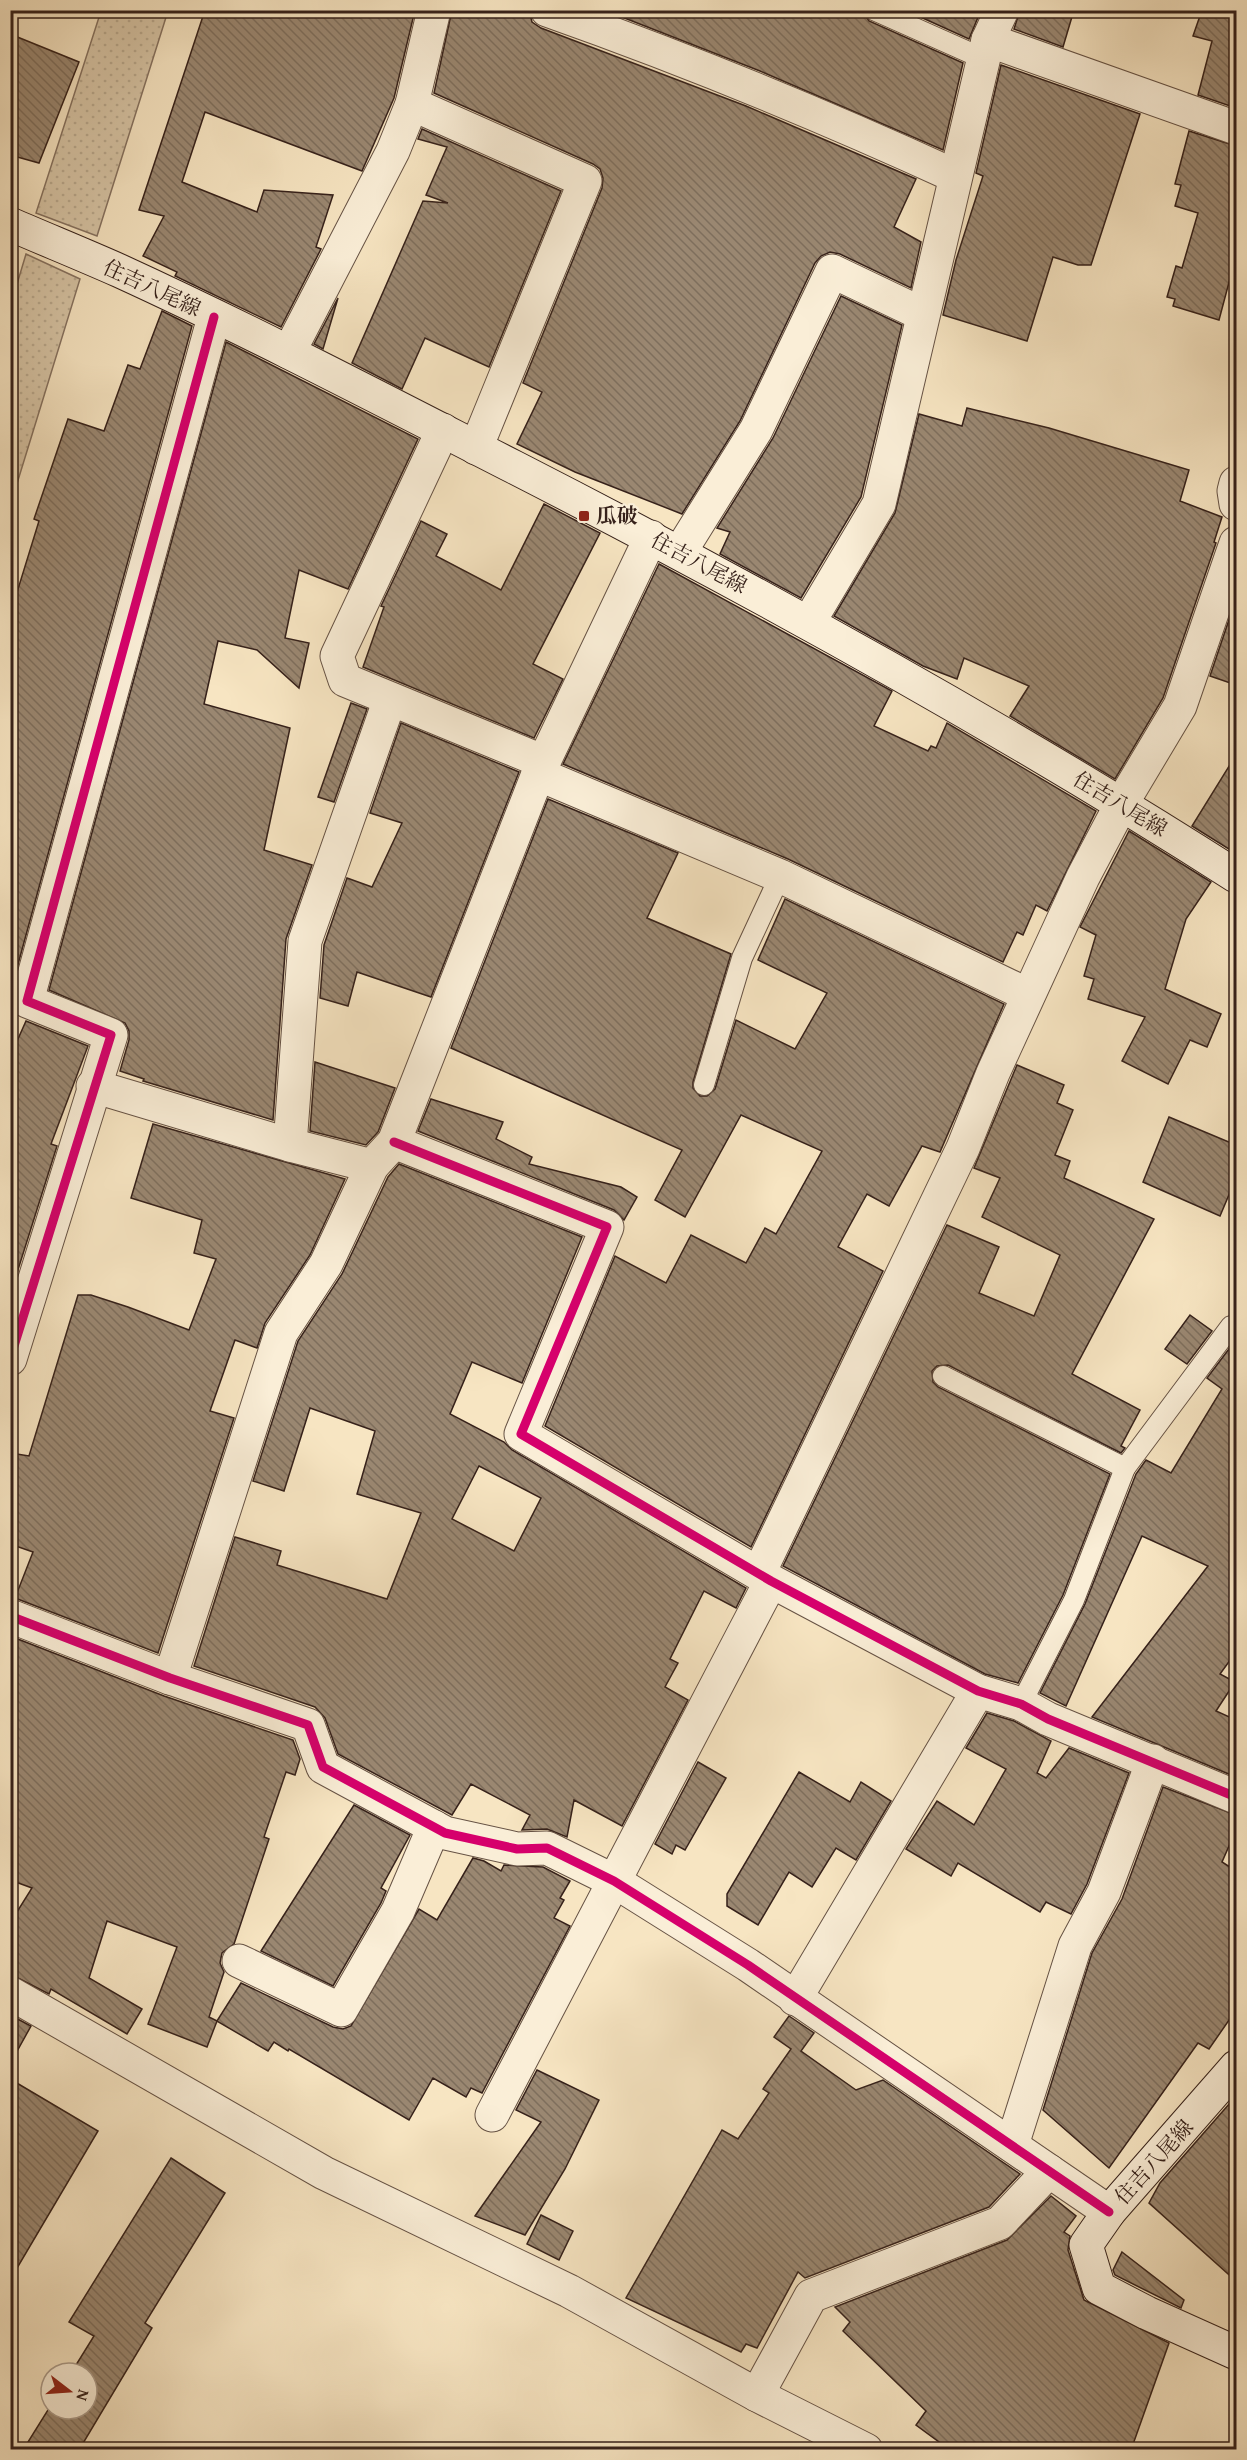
<svg xmlns="http://www.w3.org/2000/svg" width="1247" height="2460" viewBox="0 0 1247 2460" font-family="'Gentium Book Plus','Noto Serif JP',serif">
	<defs>
		<pattern id="grass-dots" width="8" height="8" patternUnits="userSpaceOnUse" patternTransform="scale(1.5)"><rect width="8" height="8" fill="#d6c4a5"/><path d="M2 2h.1M6 6h.1" fill="none" stroke="#b8a88d" stroke-width="1.8" stroke-linecap="round"/></pattern>
		<pattern id="building-back-hatch" width="6" height="6" patternUnits="userSpaceOnUse" patternTransform="scale(1.5)"><rect width="6" height="6" fill="#9a8771"/><path d="M-1 5l2 2M0 0l6 6M5-1l2 2" fill="none" stroke="#7e6e5c"/></pattern>
	</defs>
	<rect width="100%" height="100%" fill="#f7e5c2"/>
	<filter id="stains"><feTurbulence type="fractalNoise" baseFrequency=".00333" numOctaves="4"/><feColorMatrix values="0 0 0 0 .2 0 0 0 0 .09 0 0 0 0 .02 0 0 0 .5 -.17"/></filter>
	<radialGradient id="worn" r=".72"><stop offset=".6" stop-color="#630" stop-opacity="0"/><stop offset="1" stop-color="#630" stop-opacity=".3"/></radialGradient>
	<g fill="url(#grass-dots)" stroke="#867260" stroke-width="1.5">
		<polygon points="101,11 168,11 97,236 36,213"/>
		<polygon points="26,254 80,279 11,503 11,304"/>
	</g>
	<g fill="url(#building-back-hatch)" stroke="#36211a" stroke-width="1.5" fill-rule="evenodd">
		<polygon points="205,10 415,10 394,98 362,171 205,112 182,182 257,212 264,190 333,195 316,247 321,249 281,327 175,276 177,272 143,256 164,216 139,210"/>
		<polygon points="452,10 529,10 532,22 541,28 746,106 916,179 894,227 921,242 911,288 840,254 830,252 821,256 815,263 740,421 682,514 575,472 517,444 542,392 523,383 602,188 603,178 600,169 593,164 434,93"/>
		<polygon points="604,10 862,10 869,21 963,63 943,150 760,71"/>
		<polygon points="905,10 981,10 969,39"/>
		<polygon points="1020,10 1074,10 1063,47 1014,29"/>
		<polygon points="1202,10 1236,10 1236,108 1198,95 1212,41 1193,36"/>
		<polygon points="10,34 79,62 39,163 10,155"/>
		<polygon points="1001,65 1140,114 1091,265 1078,265 1053,257 1027,341 943,315 956,260 983,176 976,173"/>
		<polygon points="422,129 561,191 489,367 425,338 402,389 352,363 423,201 448,203 426,195 447,147 418,139"/>
		<polygon points="1189,131 1236,146 1236,256 1219,320 1173,306 1175,299 1167,297 1176,266 1182,268 1198,213 1175,206 1181,185 1175,184"/>
		<polygon points="841,296 902,325 861,497 801,598 720,554 730,532 717,528 773,438"/>
		<polygon points="338,298 323,349 314,344"/>
		<polygon points="162,311 192,326 11,990 10,615 39,521 34,519 68,419 104,431 128,365 140,369"/>
		<polygon points="226,342 418,439 348,589 299,570 285,638 309,643 299,688 257,650 218,641 204,704 290,728 264,850 312,865 286,939 273,1120 143,1081 144,1079 120,1071 129,1040 129,1031 125,1023 49,990"/>
		<polygon points="967,408 1049,428 1189,470 1180,501 1222,517 1214,542 1216,543 1163,698 1115,779 1010,716 1029,686 964,658 957,679 923,666 834,616 895,513 919,414 962,426"/>
		<polygon points="544,504 600,533 533,664 563,679 534,738 363,667 384,607 381,606 421,521 447,534 436,556 501,590"/>
		<polygon points="659,564 892,691 874,726 928,751 931,746 936,748 947,723 1096,811 1047,911 1036,905 1023,935 1017,932 1003,962 788,859 563,764"/>
		<polygon points="1236,599 1236,685 1210,676"/>
		<polygon points="351,703 367,709 334,802 318,797"/>
		<polygon points="401,723 519,772 431,997 357,972 348,1006 320,998 324,945 347,878 372,887 402,823 370,813"/>
		<polygon points="1236,755 1236,844 1232,851 1192,826"/>
		<polygon points="548,799 678,853 647,918 731,954 693,1082 693,1088 700,1096 707,1096 715,1089 736,1020 795,1049 827,993 758,960 785,899 1004,1004 940,1152 922,1146 889,1206 867,1194 838,1247 883,1271 751,1547 545,1426 615,1256 666,1283 691,1235 746,1263 765,1228 776,1234 822,1151 741,1115 685,1217 655,1200 682,1150 451,1048"/>
		<polygon points="1129,831 1211,882 1186,919 1165,989 1221,1014 1207,1047 1190,1040 1168,1084 1122,1061 1145,1017 1088,999 1094,979 1084,976 1096,935 1080,927"/>
		<polygon points="26,1021 88,1046 51,1144 57,1146 16,1276 10,1275 10,1057"/>
		<polygon points="315,1062 395,1088 378,1132 366,1145 310,1131"/>
		<polygon points="1017,1065 1064,1085 1057,1103 1073,1110 1055,1155 1070,1161 1064,1178 1154,1219 1072,1374 1140,1410 1121,1446 1125,1448 1121,1453 948,1365 937,1366 932,1371 933,1382 938,1387 1110,1474 1063,1595 1018,1683 985,1674 783,1566 947,1225 999,1247 979,1293 1034,1316 1060,1255 982,1217 1000,1178 974,1168"/>
		<polygon points="431,1099 503,1122 496,1139 532,1157 529,1164 621,1187 637,1197 624,1220 614,1210 418,1131"/>
		<polygon points="1169,1117 1236,1145 1236,1178 1220,1216 1143,1182"/>
		<polygon points="153,1124 345,1179 310,1255 265,1323 257,1348 235,1340 210,1411 234,1418 158,1653 15,1598 33,1552 10,1544 10,1453 29,1456 78,1295 91,1295 128,1307 189,1330 216,1259 194,1253 202,1220 131,1198"/>
		<path d="M399,1164L582,1237L522,1383L472,1362L450,1414L504,1442L512,1450L746,1588L736,1608L704,1591L670,1659L678,1663L665,1687L688,1700L622,1826L574,1800L567,1837L547,1829L522,1830L530,1815L471,1784L452,1815L338,1754L325,1718L315,1707L194,1666L235,1537L281,1551L277,1565L387,1599L421,1513L357,1494L375,1431L310,1408L284,1491L253,1481L298,1341L342,1274L388,1177ZM479,1466L541,1498L514,1551L452,1519Z"/>
		<polygon points="1190,1315 1212,1331 1187,1364 1165,1349"/>
		<polygon points="1232,1345 1236,1349 1236,1652 1220,1674 1235,1682 1216,1711 1236,1720 1236,1777 1092,1717 1208,1566 1142,1536 1066,1706 1040,1693 1085,1604 1136,1474 1146,1460 1171,1473 1222,1389 1207,1378"/>
		<polygon points="10,1636 164,1696 293,1740 300,1759 295,1775 286,1772 264,1837 269,1839 234,1944 222,1953 220,1963 224,1972 209,2017 217,2021 241,1983 333,2027 343,2029 351,2026 419,1909 437,1920 473,1858 484,1861 501,1871 504,1865 543,1867 570,1881 560,1898 564,1900 554,1918 570,1926 482,2093 471,2088 466,2097 433,2078 409,2120 289,2049 288,2051 274,2042 268,2051 217,2021 207,2047 148,2024 177,1947 107,1921 89,1978 142,2009 127,2034 51,1989 49,1994 10,1974 10,1923 32,1888 10,1880"/>
		<polygon points="987,1713 1014,1721 1051,1741 1037,1773 1046,1778 1069,1748 1129,1773 1087,1884 1071,1914 1046,1902 1040,1912 958,1863 951,1876 906,1849 937,1801 974,1825 1006,1769 966,1748"/>
		<polygon points="698,1762 726,1778 685,1850 676,1845 672,1854 655,1844"/>
		<polygon points="799,1772 850,1802 861,1782 891,1801 856,1860 836,1848 812,1887 789,1872 758,1925 727,1906 727,1894"/>
		<polygon points="1163,1787 1236,1815 1236,1830 1222,1862 1236,1871 1236,2010 1209,2049 1198,2043 1109,2168 1043,2110 1092,1953 1122,1899"/>
		<polygon points="354,1805 410,1835 381,1888 386,1891 381,1903 333,1986 261,1951"/>
		<polygon points="10,2015 31,2026 10,2064"/>
		<polygon points="789,2016 814,2033 801,2051 856,2090 883,2080 1020,2174 989,2207 805,2278 798,2272 757,2348 746,2344 741,2352 626,2298 722,2130 738,2139 769,2093 763,2089 791,2049 774,2037"/>
		<polygon points="537,2070 599,2100 565,2169 525,2235 475,2216 541,2122 516,2110"/>
		<polygon points="10,2079 98,2131 10,2280"/>
		<polygon points="1230,2103 1236,2108 1236,2281 1149,2203 1160,2183"/>
		<polygon points="171,2158 225,2193 145,2323 152,2328 79,2450 23,2450 51,2405 51,2409 87,2409 87,2373 71,2373 94,2336 69,2322"/>
		<polygon points="1051,2196 1076,2216 1064,2232 1070,2236 1068,2250 1084,2300 1169,2343 1131,2450 950,2450 916,2425 926,2411 843,2331 850,2322 835,2307 1007,2240"/>
		<polygon points="541,2215 573,2231 559,2260 527,2244"/>
		<polygon points="1122,2252 1184,2300 1181,2308 1115,2275 1113,2270"/>
	</g>
	<g fill="none" stroke-linecap="round" stroke-linejoin="round">
		<g stroke="#665244" stroke-width="22">
			<g id="service">
				<polyline points="874,10 984,59"/>
				<polyline points="704,1085 742,958 780,876"/>
				<polyline points="943,1376 1125,1468 1074,1600 1021,1704"/>
				<polyline points="1125,1468 1231,1326 1236,1329"/>
			</g>
		</g>
		<g stroke="#665244" stroke-width="35">
			<g id="minor">
				<path d="M547,10C686,59 822,115 955,176"/>
				<polyline points="988,40 1236,128"/>
				<polyline points="412,104 585,181 476,448"/>
				<polyline points="289,352 393,151 412,104 434,10"/>
				<polyline points="443,430 337,656 345,680 544,762"/>
				<polyline points="1236,483 1234,491 1236,504"/>
				<polyline points="680,552 756,430 832,271 922,314"/>
				<polyline points="809,622 879,504 988,40 1002,10"/>
				<polyline points="538,774 780,876 1028,995"/>
				<polyline points="93,1086 290,1145 372,1166"/>
				<polyline points="394,1142 607,1227 521,1434 771,1581 978,1691 1021,1704 1048,1719 1236,1797"/>
				<polyline points="290,1145 305,941 390,699"/>
				<polyline points="10,1359 111,1035 27,1001 214,317"/>
				<polyline points="759,1573 963,1148 993,1073 1083,877 1122,803 1180,706 1236,543"/>
				<polyline points="10,1616 170,1678 308,1725 323,1767 445,1833 517,1849 547,1848 614,1881 748,1965 1109,2212"/>
				<polyline points="170,1678 281,1333 326,1264 372,1166 394,1142 538,774 651,537"/>
				<polyline points="239,1961 341,2010 398,1911 434,1827"/>
				<polyline points="10,1993 324,2173 569,2291 757,2395 866,2450"/>
				<polyline points="795,1999 978,1691"/>
				<polyline points="492,2115 771,1581"/>
				<polyline points="1012,2145 1075,1946 1104,1892 1153,1761"/>
				<polyline points="757,2395 811,2296 1000,2223 1049,2171"/>
			</g>
		</g>
		<g stroke="#36211a" stroke-width="35">
			<g id="secondary">
				<path d="M10,224C47,240 84,255 120,271C253,332 383,400 514,467C760,593 1003,727 1236,876"/>
				<polyline points="1236,2067 1109,2212 1086,2245 1099,2288 1147,2313 1236,2353"/>
			</g>
		</g>
		<use href="#service" stroke="#faeed7" stroke-width="20"/>
		<use href="#minor" stroke="#faeed7" stroke-width="33"/>
		<use href="#secondary" stroke="#faeed7" stroke-width="33"/>
		<g stroke="#faeed7" stroke-width="13">
			<g id="cycleway">
				<polyline points="394,1142 607,1227 521,1434 771,1581 978,1691 1021,1704 1048,1719 1236,1797"/>
				<polyline points="10,1359 111,1035 27,1001 214,317"/>
				<polyline points="10,1616 170,1678 308,1725 323,1767 445,1833 517,1849 547,1848 614,1881 748,1965 1109,2212"/>
			</g>
		</g>
		<use href="#cycleway" stroke="#d6006c" stroke-width="9"/>
	</g>
	<rect fill="#8f2418" stroke="#faeed7" stroke-width="2" x="578" y="510" width="12" height="12" rx="3"/>
	<g text-anchor="middle" stroke-width="4.5" stroke-linejoin="round" paint-order="stroke">
		<g font-size="21" fill="#36211a" stroke="#faeed7">
			<text transform="translate(152 288) rotate(25)" y="7">住吉八尾線</text>
			<text transform="translate(699 563) rotate(28)" y="7">住吉八尾線</text>
			<text transform="translate(1120 804) rotate(31)" y="7">住吉八尾線</text>
			<text transform="translate(1154 2162) rotate(-48)" y="7">住吉八尾線</text>
		</g>
		<g font-size="21" font-weight="bold" fill="#36211a" stroke="#faeed7" text-anchor="start">
			<text x="596" y="523">瓜破</text>
		</g>
	</g>
	<rect width="1247" height="2460" fill="none" stroke="#f7e5c2" stroke-width="36"/>
	<rect x="12" y="12" width="1223" height="2436" fill="none" stroke="#36211a" stroke-width="3"/>
	<rect x="18" y="18" width="1211" height="2424" fill="none" stroke="#36211a" stroke-width="1.5"/>
	<g transform="translate(69 2391) rotate(107)"><circle r="28" fill="#faeed7" stroke="#ac9c8b" stroke-width="1.5"/>
	<path d="M0-4.5L10 22L0 15L-10 22Z" fill="#8f2418"/>
	<text y="-9" font-size="16" font-weight="bold" text-anchor="middle" fill="#36211a">N</text>
	</g>
	<rect width="100%" height="100%" filter="url(#stains)"/>
	<rect width="100%" height="100%" fill="url(#worn)"/>
</svg>
